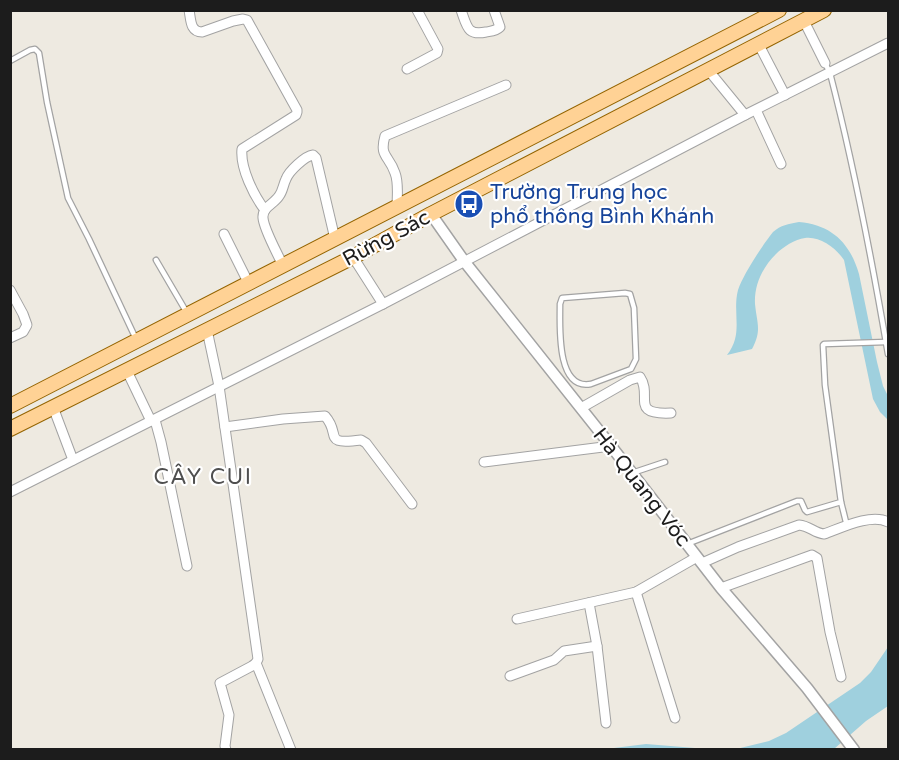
<svg xmlns="http://www.w3.org/2000/svg" width="899" height="760" viewBox="0 0 899 760" font-family="'Varela Round',sans-serif">
	<rect width="100%" height="100%" fill="#eeeae1"/>
	<g fill="#9fd0de">
		<path d="M799,222C832,225 850,243 859,274L877,362L883,386L888,396V420L880,412L873,399L844,260C836,248 820,236 805,238C795,239 783,247 776,254C763,267 754,284 755,304C757,324 762,330 752,349L727,355C744,334 732,313 738,290C744,273 762,246 773,232C781,225 788,224 799,222Z"/>
		<polygon points="888,647 888,706 866,721 834,749 732,750 769,741 786,733 860,683 871,672"/>
		<polygon points="646,744 707,749 606,749"/>
	</g>
	<g fill="none" stroke-linecap="round" stroke-linejoin="round">
		<g stroke="#a3a3a3" stroke-width="7">
			<g id="service">
				<polyline points="10,61 30,50 35,49 39,53 47,102 68,198 89,239 136,339"/>
				<path d="M825,63L830,73C854,166 872,260 888,354"/>
				<polyline points="156,260 187,313"/>
				<path d="M625,293L630,294L634,308L636,359L631,369L591,384C556,391 560,326 560,304L562,298Z"/>
				<polyline points="632,473 665,462"/>
				<polyline points="841,502 847,526"/>
				<polyline points="687,544 797,501 801,501 805,510 807,512 841,502 825,385 823,345 824,344 886,342"/>
			</g>
		</g>
		<g stroke="#a3a3a3" stroke-width="11">
			<g id="minor">
				<path d="M189,10C191,20 190,32 202,32L233,21L243,19L247,20L297,110V112L296,115L242,149C240,168 254,196 265,210"/>
				<path d="M461,10C467,26 467,36 486,32C492,31 496,31 500,27L494,10"/>
				<polyline points="804,21 825,63"/>
				<polyline points="759,45 785,95"/>
				<polyline points="407,69 437,53 438,49 417,10"/>
				<polyline points="709,71 745,115"/>
				<polyline points="756,110 781,164"/>
				<path d="M397,208C397,196 399,183 395,173C389,155 379,157 385,136L506,85"/>
				<polyline points="224,234 249,284"/>
				<polyline points="353,257 383,304"/>
				<path d="M283,266C278,254 264,230 263,218C262,207 274,204 279,196C283,191 283,185 286,179C289,171 305,156 313,155L316,158L335,239"/>
				<polyline points="10,290 23,314 27,325 23,332 10,338"/>
				<polyline points="207,330 219,386 258,659 256,663 252,666 220,683 229,715 225,746 226,750"/>
				<polyline points="127,371 151,421"/>
				<polyline points="53,407 73,460"/>
				<path d="M581,408L630,380L640,377C653,396 629,415 671,413"/>
				<polyline points="155,420 161,442 187,566"/>
				<path d="M225,427L283,419L325,416C342,435 321,445 361,440L366,443L412,504"/>
				<polyline points="484,462 611,446"/>
				<polyline points="10,492 383,304 745,115 888,43"/>
				<path d="M702,563L738,547L799,525C810,526 814,533 824,534C841,528 871,513 888,522"/>
				<polyline points="721,588 812,555 817,558 830,632 841,677"/>
				<polyline points="636,592 675,718"/>
				<polyline points="589,603 597,646 606,723"/>
				<polyline points="517,619 636,592 697,557"/>
				<polyline points="256,663 291,750"/>
				<polyline points="510,676 554,660 564,651 597,646"/>
			</g>
		</g>
		<g stroke="#a3a3a3" stroke-width="13">
			<polyline id="tertiary" points="431,214 464,261 611,446 721,588 807,688 854,750"/>
		</g>
		<g stroke="#946400" stroke-width="16">
			<g id="primary">
				<polyline points="10,406 779,10"/>
				<polyline points="10,429 353,257 431,214 824,10"/>
			</g>
		</g>
		<use href="#service" stroke="#fff" stroke-width="4.5"/>
		<use href="#minor" stroke="#fff" stroke-width="9"/>
		<use href="#tertiary" stroke="#fff" stroke-width="10"/>
		<use href="#primary" stroke="#ffd295" stroke-width="14"/>
	</g>
	<defs>
		<g id="bus-disc" transform="scale(1.5)"><circle r="9.5" fill="#1a4fb4" stroke="#fff"/><path d="M-5-6H5V4H4V6H2V4H-2V6H-4V4H-5ZM-3.5-4V0h7V-4ZM-3.5 1.2v1.5H-2V1.2ZM2 1.2v1.5H3.5V1.2Z" fill="#fff"/></g>
	</defs>
	<g fill-rule="evenodd">
		<use href="#bus-disc" x="469" y="204"/>
	</g>
	<g text-anchor="middle" stroke-width="4.5" stroke-linejoin="round" paint-order="stroke">
		<g font-size="21" fill="#164399" stroke="#fff" text-anchor="start">
			<text x="490" y="199">Trường Trung học<tspan x="490" dy="24">phổ thông Bình Khánh</tspan></text>
		</g>
		<g font-size="21" fill="#1c1c1c" stroke="#fff">
			<text transform="translate(386 238) rotate(-28)" y="7">Rừng Sác</text>
			<text transform="translate(642 487) rotate(52)" y="7">Hà Quang Vóc</text>
		</g>
		<g font-size="22" letter-spacing="1.5" fill="#4f4f4f" stroke="#fff">
			<text x="203" y="484">CÂY CUI</text>
		</g>
	</g>
	<rect width="899" height="760" fill="none" stroke="#1c1c1c" stroke-width="24"/>
</svg>
